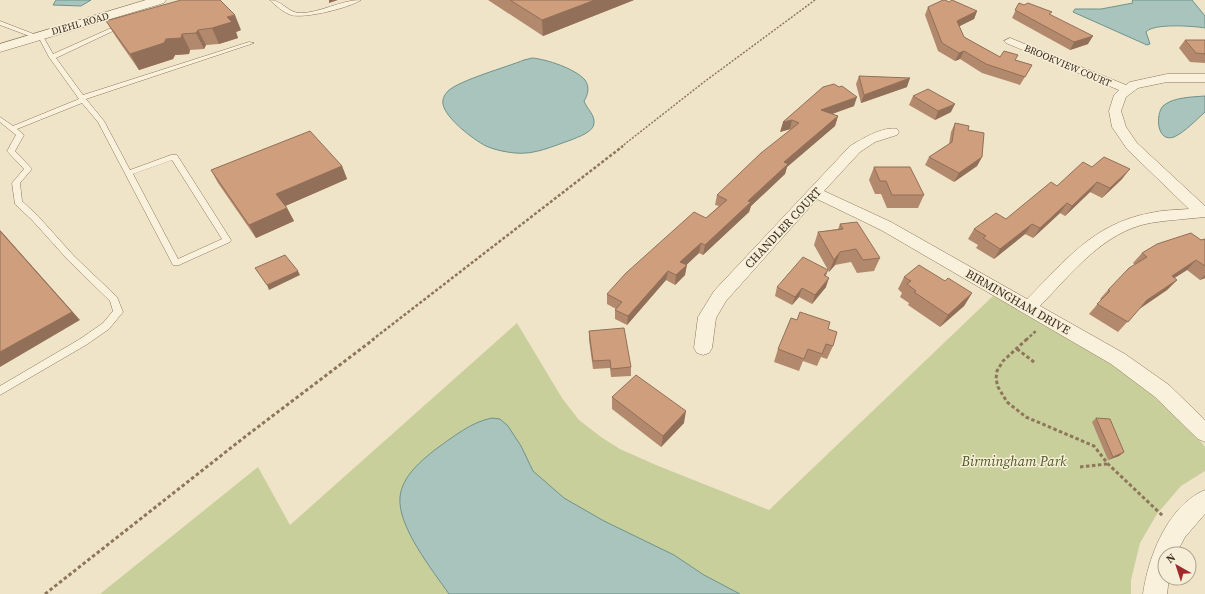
<svg xmlns="http://www.w3.org/2000/svg" width="1205" height="594" viewBox="0 0 1205 594" font-family="'Source Serif 4',serif">
	<rect width="100%" height="100%" fill="#f0e4c8"/>
	<polygon fill="#c9cf9b" points="993,296 1103,357 1148,391 1202,443 1205,447 1205,471 1181,486 1157,514 1140,543 1131,580 1131,594 100,594 258,467 290,525 517,323 562,398 579,420 601,437 620,449 656,465 769,510"/>
	<g fill="#a9c4bc" stroke="#6f938a">
		<polygon points="56,0 91,0 81,6 53,5"/>
		<path d="M1133,0H1192L1205,16V28C1194,26 1153,23 1146,32L1150,44L1147,45L1073,12L1075,9H1101L1133,3L1132,1Z"/>
		<path d="M532,58C546,59 576,69 585,80C590,87 588,95 584,101C587,109 595,115 594,123C594,132 578,137 571,140C553,146 535,155 515,153C505,152 495,150 486,146C474,140 445,118 443,104C442,99 445,94 448,91C460,80 507,67 524,60Z"/>
		<path d="M1205,96V112C1196,120 1185,132 1174,137C1157,143 1155,115 1163,106C1173,97 1193,97 1205,96Z"/>
		<path d="M492,418L500,419L508,426L521,446L533,471L564,498L604,521L674,555L704,575L740,594H449C433,571 397,526 400,497C402,476 422,460 436,449C453,437 471,422 492,418Z"/>
	</g>
	<g fill="none" stroke-linecap="round" stroke-linejoin="round">
		<g stroke="#8d765c" stroke-width="1">
			<g id="service">
				<path d="M270,0C282,0 288,13 300,13C321,13 340,0 361,0C349,8 304,19 291,15C283,12 276,6 270,0Z"/>
				<path d="M0,21L44,38L53,54L109,29L124,26V28L113,31L56,58L83,95L249,42L254,43L86,99L104,121L130,170L171,155H177L231,240L230,242L179,265H173L98,122L82,103L17,129L24,135L15,151L32,169L20,183L22,201L38,216L74,256L117,297L123,312L109,329L86,345L0,395V386L80,339L103,323L113,311L110,301L68,260L32,220L15,204L12,183L24,169L7,151L16,135L0,122V117L13,126L79,99L49,57L40,40L0,25ZM172,160L222,239L178,259L133,174Z"/>
			</g>
		</g>
		<g stroke="#8d765c" stroke-width="1">
			<g id="minor">
				<path d="M1010,38L1126,85L1130,82L1167,74H1205V82H1167L1138,88L1126,97L1121,111L1126,127L1137,143L1205,206V217C1187,219 1168,220 1150,223C1103,232 1072,273 1040,306L1125,354L1169,385L1205,420V442L1198,439L1155,397L1111,364L881,230L817,199L726,301L716,318L712,348L709,353L703,355L697,353L694,348L698,317L714,291L850,146C862,139 883,126 897,129L899,132L897,135L875,142L860,152L824,191L891,222L1027,299C1066,260 1093,224 1150,213C1163,210 1176,210 1189,209L1127,149L1112,127L1109,111L1114,95L1119,90L1006,43L1004,41Z"/>
				<path d="M1205,490V514L1185,537L1176,554H1165V578H1169L1167,594H1143C1148,557 1168,505 1205,490Z"/>
			</g>
		</g>
		<g stroke="#8d765c" stroke-width="1">
			<polygon id="tertiary" points="146,0 166,0 164,3 0,52 0,44"/>
		</g>
		<polyline stroke="#8d765c" stroke-width="1.5" stroke-dasharray="2 1.5" stroke-linecap="butt" points="621,147 704,82 815,0"/>
		<g stroke="#8d765c" stroke-width="2.5" stroke-dasharray="3 2" stroke-linecap="butt">
			<polyline points="372,340 623,146"/>
			<polyline points="1026,340 1037,330"/>
		</g>
		<g stroke="#8d765c" stroke-width="3" stroke-dasharray="3.5 2.5" stroke-linecap="butt">
			<polyline points="1027,339 1003,361 997,371 996,379 998,387 1007,402 1026,417 1094,446 1108,464 1163,516"/>
			<polyline points="1017,349 1034,362"/>
			<polyline points="1080,467 1107,464"/>
			<polyline points="45,594 246,436 374,339"/>
		</g>
		<use href="#service" fill="#faf1dc" fill-rule="evenodd"/>
		<use href="#minor" fill="#faf1dc" fill-rule="evenodd"/>
		<use href="#tertiary" fill="#faf1dc" fill-rule="evenodd"/>
	</g>
	<g fill="#b2896c">
		<polygon points="488,0 634,0 543,36"/>
		<polygon points="1019,3 1051,15 1088,44 1070,50 1012,18"/>
		<polygon points="928,7 977,11 974,19 959,26 964,37 1000,57 1015,60 1032,65 1020,85 982,73 960,59 955,61 938,51 925,15"/>
		<polygon points="106,21 241,30 236,32 238,38 219,44 206,45 204,49 190,50 189,54 175,55 173,59 139,70 116,37"/>
		<polygon points="1185,40 1205,40 1205,63 1190,62 1179,48"/>
		<polygon points="859,76 907,87 861,103 856,84"/>
		<polygon points="823,87 854,106 832,114 838,116 835,126 787,167 785,174 751,206 749,212 703,255 699,253 686,265 685,275 675,285 666,280 627,325 615,319 615,310 616,309 607,304 607,294 706,218 719,206 715,205 717,195 791,129 780,132"/>
		<polygon points="913,96 951,112 935,120 909,105"/>
		<polygon points="955,123 968,130 982,157 977,166 954,182 925,165 929,157 949,144 951,132"/>
		<polygon points="342,166 347,179 285,206 287,208 294,221 256,238 218,183 211,170"/>
		<polygon points="874,167 924,195 918,208 887,208 881,194 875,194 869,180"/>
		<polygon points="1122,179 1102,198 1090,192 1065,216 1060,213 1033,238 1025,234 994,259 976,248 978,245 968,239 974,229 1006,219 1057,186"/>
		<polygon points="840,224 880,258 874,271 857,273 851,262 835,265 829,272 828,270 826,276 826,287 812,304 799,297 792,305 775,296 777,287 828,270 814,245 818,232 838,229"/>
		<polygon points="1205,239 1205,278 1200,280 1187,270 1174,278 1177,280 1167,290 1140,308 1118,332 1089,314 1101,300 1100,299 1108,290 1135,265 1133,263 1142,253"/>
		<polygon points="904,277 945,281 972,293 964,306 940,327 908,305 909,303 900,297 902,293 898,289"/>
		<polygon points="828,329 833,346 827,359 821,357 817,366 803,361 799,371 774,362 778,349"/>
		<polygon points="589,331 631,367 631,376 611,377 610,368 593,369 589,340"/>
		<polygon points="612,397 684,423 661,447 612,409"/>
		<polygon points="1096,418 1124,452 1119,456 1108,460 1092,422"/>
	</g>
	<g fill="#916f58">
		<polygon points="329,0 338,0 329,3"/>
		<polygon points="595,0 634,0 543,36 542,20"/>
		<polygon points="977,11 974,19 954,29 957,21"/>
		<polygon points="235,15 241,30 236,32 238,38 219,44 212,28 227,17"/>
		<polygon points="198,30 206,45 204,49 196,33"/>
		<polygon points="182,34 190,50 189,54 175,55 173,59 139,70 130,54 166,39"/>
		<polygon points="1093,36 1088,44 1070,50 1074,42"/>
		<polygon points="964,51 960,59 955,61 959,53"/>
		<polygon points="910,78 907,87 861,103 864,95"/>
		<polygon points="857,97 854,106 818,119 821,110"/>
		<polygon points="955,104 951,112 935,120 938,111"/>
		<polygon points="838,116 835,126 787,167 785,174 751,206 749,212 703,255 705,245 784,162"/>
		<polygon points="792,120 790,129 780,132 783,122"/>
		<polygon points="982,157 977,166 954,182 959,173"/>
		<polygon points="342,166 347,179 283,207 276,194"/>
		<polygon points="1130,169 1122,179 1102,198 1110,188"/>
		<polygon points="1097,182 1090,192 1065,216 1072,206"/>
		<polygon points="1067,203 1060,213 1033,238 1040,228"/>
		<polygon points="287,208 294,221 256,238 249,225"/>
		<polygon points="1032,224 1025,234 994,259 1000,249"/>
		<polygon points="0,230 80,320 0,367"/>
		<polygon points="701,243 699,253 679,272 680,262"/>
		<polygon points="840,252 835,265 829,272 834,260"/>
		<polygon points="1196,260 1187,270 1162,286 1172,276"/>
		<polygon points="687,265 685,275 675,285 676,275"/>
		<polygon points="298,271 300,275 269,290 267,285"/>
		<polygon points="668,271 666,280 627,325 628,316"/>
		<polygon points="1205,275 1205,278 1200,280"/>
		<polygon points="829,278 826,287 812,304 815,295"/>
		<polygon points="1177,280 1167,290 1138,310 1147,300"/>
		<polygon points="802,288 799,297 792,305 795,297"/>
		<polygon points="972,293 964,306 940,327 948,315"/>
		<polygon points="686,411 684,423 661,447 663,436"/>
		<polygon points="1124,452 1119,456 1108,460 1113,457"/>
	</g>
	<g fill="#cf9f7d" stroke="#916f58">
		<polygon points="181,0 220,0 235,15 227,17 232,22 212,28 198,30 196,33 182,34 181,38 166,39 164,43 130,54 106,21"/>
		<polygon points="510,0 595,0 542,20"/>
		<polygon points="943,0 945,0 949,2 952,0 977,11 957,21 964,37 1000,57 1004,51 1018,55 1015,60 1032,65 1025,77 986,64 964,51 959,53 942,43 928,7"/>
		<polygon points="1019,3 1024,5 1028,3 1052,12 1049,14 1093,36 1074,42 1015,10"/>
		<polygon points="1185,40 1205,40 1205,54 1196,53"/>
		<polygon points="859,76 910,78 864,95"/>
		<polygon points="834,84 839,87 842,86 857,97 821,110 838,116 784,162 788,164 748,201 751,202 705,245 701,243 680,262 687,265 676,275 668,271 628,316 615,310 622,302 607,294 626,273 694,212 706,218 727,200 717,195 761,153 799,123 792,120 783,122 823,87"/>
		<polygon points="928,89 955,104 938,111 913,96"/>
		<polygon points="955,123 969,126 968,130 984,133 982,157 959,173 929,157 952,142"/>
		<polygon points="310,131 342,166 276,194 287,208 249,225 211,170"/>
		<polygon points="1104,157 1130,169 1110,188 1097,182 1072,206 1067,203 1040,228 1032,224 1000,249 983,238 986,236 974,229 996,213 1006,219 1051,182 1057,186 1083,162 1092,167"/>
		<polygon points="874,167 910,167 924,195 892,195 886,181 880,181"/>
		<polygon points="857,222 880,258 863,260 856,249 840,252 834,260 818,232 843,229 840,224"/>
		<polygon points="0,231 72,312 0,352"/>
		<polygon points="1191,233 1201,240 1205,239 1205,266 1196,260 1172,276 1177,280 1147,300 1128,322 1097,304 1110,291 1108,290 1129,268 1147,257 1142,253 1157,244"/>
		<polygon points="285,255 298,271 267,285 255,268"/>
		<polygon points="803,257 828,270 824,275 829,278 815,295 802,288 795,297 777,287"/>
		<polygon points="919,265 945,281 948,278 972,293 948,315 914,292 916,291 907,284 911,281 904,277"/>
		<polygon points="800,312 830,322 828,329 837,332 833,346 826,344 822,354 808,349 804,359 778,349 791,318 797,320"/>
		<polygon points="624,328 631,367 611,369 610,360 593,361 589,331"/>
		<polygon points="636,375 686,411 663,436 612,397"/>
		<polygon points="1096,418 1110,419 1124,452 1113,457"/>
	</g>
	<g text-anchor="middle" stroke-width="3" stroke-linejoin="round" paint-order="stroke">
		<g font-size="10" fill="#3d2e20" stroke="#f7eed8">
			<text transform="translate(80 23) rotate(-16)" y="4">DIEHL ROAD</text>
			<text transform="translate(1068 65) rotate(23)" y="4">BROOKVIEW COURT</text>
		</g>
		<g font-size="12" fill="#3d2e20" stroke="#f7eed8">
			<text transform="translate(783 228) rotate(-47)" y="4">CHANDLER COURT</text>
			<text transform="translate(1018 302) rotate(30)" y="4">BIRMINGHAM DRIVE</text>
		</g>
		<g font-size="14" font-style="italic" fill="#4d5a26" stroke="#f7eed8">
			<text x="1014" y="466">Birmingham Park</text>
		</g>
	</g>
	<g transform="translate(1177 566) rotate(321)"><circle r="19" fill="#f7eed8" stroke="#ada18e"/>
	<path d="M0-3L7 15L0 10L-7 15Z" fill="#9e2a2b"/>
	<text y="-6" font-size="11" font-weight="bold" text-anchor="middle" fill="#3d2e20">N</text>
	</g>
</svg>
